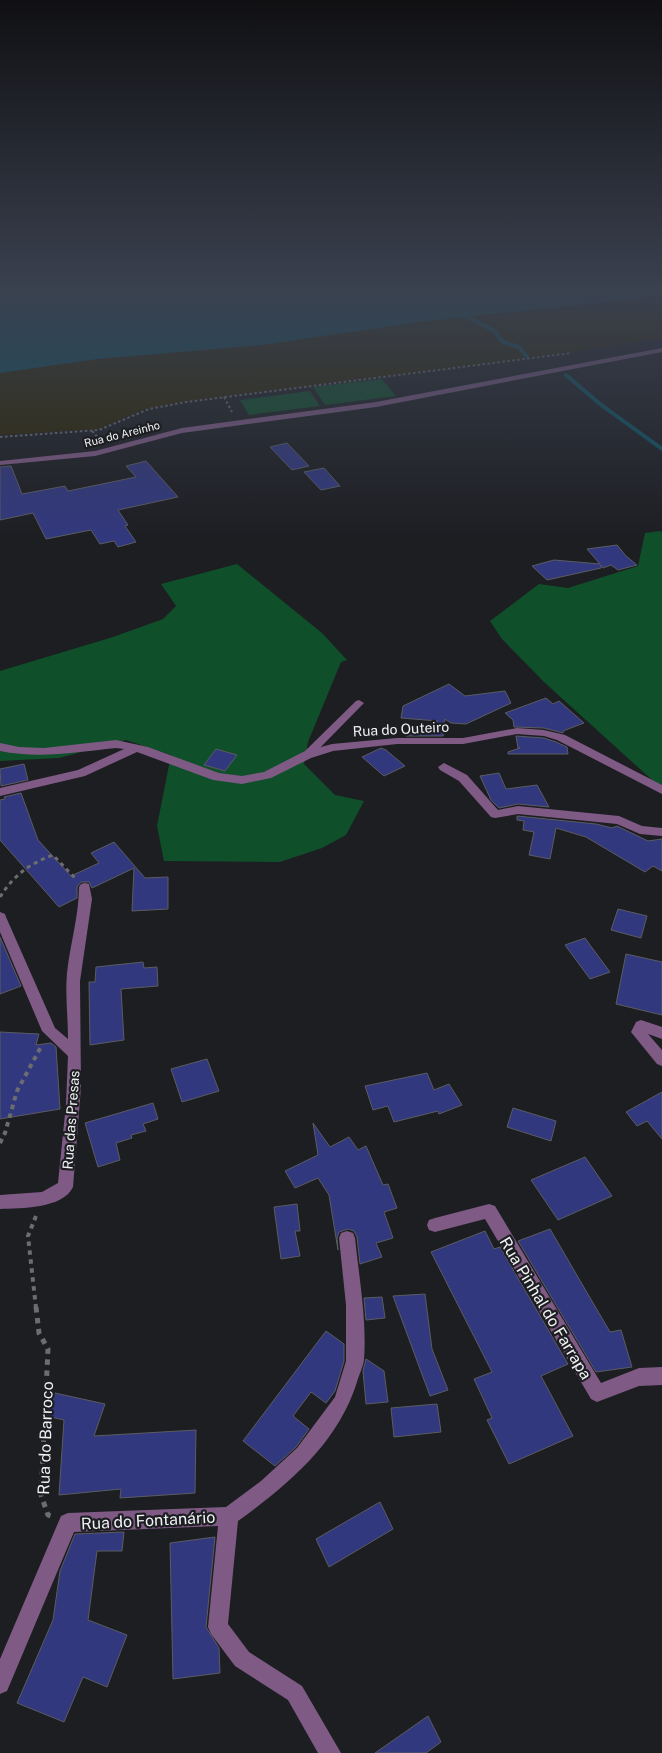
<svg xmlns="http://www.w3.org/2000/svg" width="662" height="1753" viewBox="0 0 662 1753" font-family="'Public Sans',sans-serif">
	<rect width="100%" height="100%" fill="#1d1e22"/>
	<g fill="#0f4f2a">
		<polygon points="382,379 396,396 325,405 313,387"/>
		<polygon points="310,391 320,406 249,415 240,400"/>
		<polygon points="660,531 662,532 662,789 544,682 502,639 490,621 539,584 568,588 638,566 645,533"/>
		<polygon points="237,564 322,633 347,660 341,662 308,742 304,764 335,795 364,801 346,835 322,848 280,862 164,861 157,826 171,755 126,740 59,758 0,761 0,671 113,637 163,619 176,606 161,584"/>
	</g>
	<polygon fill="#2d2504" points="662,296 662,338 546,356 179,402 142,410 98,429 0,435 0,373 97,359 262,345 426,321"/>
	<polygon fill="#0b5262" points="0,293 662,293 662,296 426,321 262,345 97,359 0,373"/>
	<g fill="none" stroke-linecap="round" stroke-linejoin="round">
		<g stroke="#0b5262" stroke-width="4">
			<polyline points="458,312 494,331 503,342 519,347 527,357"/>
			<polyline points="566,375 600,404 662,449"/>
		</g>
	</g>
	<g fill="#32387d" stroke="#5b5c61">
		<polygon points="287,443 309,466 292,470 270,447"/>
		<polygon points="146,461 178,497 118,510 128,525 125,526 136,542 118,547 114,541 100,544 91,530 46,539 33,513 0,520 0,467 11,466 22,494 65,486 68,491 136,477 126,466"/>
		<polygon points="324,468 340,486 321,490 304,472"/>
		<polygon points="617,545 626,556 637,565 618,570 611,565 603,568 601,565 601,568 547,580 532,566 554,560 600,564 587,549"/>
		<polygon points="449,684 465,696 505,691 511,703 466,724 451,723 445,719 443,736 406,736 438,721 401,718 403,706"/>
		<polygon points="546,698 553,704 559,701 584,723 563,731 563,733 544,728 514,727 513,720 505,713"/>
		<polygon points="516,736 544,738 556,742 567,747 568,754 508,754 508,752 520,748 518,748"/>
		<polygon points="381,748 386,750 405,766 384,776 362,757"/>
		<polygon points="216,749 237,755 225,771 204,765"/>
		<polygon points="24,764 28,780 1,786 0,769"/>
		<polygon points="499,773 506,789 537,785 549,807 518,804 499,808 491,800 480,776"/>
		<polygon points="21,793 38,840 71,876 99,863 91,853 114,842 145,878 168,877 168,909 132,911 134,868 92,888 89,882 81,882 77,887 77,898 59,907 0,840 0,800 5,799 4,797"/>
		<polygon points="517,816 596,824 612,828 617,826 648,841 662,839 662,871 653,866 645,872 586,837 556,828 550,859 529,855 534,832 523,830 524,821 517,820"/>
		<polygon points="618,909 647,916 641,938 611,930"/>
		<polygon points="0,937 21,986 0,994"/>
		<polygon points="585,938 590,945 610,972 590,979 565,945"/>
		<polygon points="626,954 662,962 662,1015 616,1004"/>
		<polygon points="143,962 144,968 157,967 158,986 121,989 124,1040 90,1045 89,982 95,982 96,967"/>
		<polygon points="0,1032 39,1034 36,1045 51,1043 56,1047 60,1109 0,1119"/>
		<polygon points="207,1059 219,1091 182,1102 171,1069"/>
		<polygon points="427,1073 434,1090 449,1084 462,1105 439,1114 438,1111 394,1122 388,1106 373,1110 365,1086"/>
		<polygon points="662,1092 662,1139 647,1121 637,1126 626,1112"/>
		<polygon points="153,1103 158,1119 143,1124 146,1131 131,1135 132,1138 116,1143 120,1160 98,1167 85,1123"/>
		<polygon points="513,1108 556,1121 551,1141 507,1127"/>
		<polygon points="313,1123 330,1147 349,1137 358,1150 366,1146 383,1185 388,1184 397,1208 384,1212 393,1238 376,1243 382,1257 360,1264 357,1237 354,1231 348,1229 339,1232 337,1238 338,1250 329,1195 318,1178 295,1188 285,1171 318,1155"/>
		<polygon points="585,1157 612,1196 558,1220 531,1180"/>
		<polygon points="297,1204 300,1231 295,1231 300,1256 281,1259 274,1207"/>
		<polygon points="550,1229 610,1332 621,1330 632,1367 596,1372 518,1241"/>
		<polygon points="485,1231 494,1249 500,1247 568,1364 541,1376 573,1436 509,1464 487,1420 492,1418 474,1379 492,1372 431,1252"/>
		<polygon points="425,1294 432,1349 448,1390 430,1396 393,1296"/>
		<polygon points="382,1297 385,1318 366,1320 364,1298"/>
		<polygon points="326,1331 344,1344 344,1361 335,1391 326,1403 311,1392 293,1416 309,1429 296,1447 275,1466 243,1441"/>
		<polygon points="366,1359 384,1371 388,1402 366,1404 363,1371"/>
		<polygon points="55,1393 105,1404 94,1436 196,1430 195,1493 120,1498 121,1489 59,1495 64,1420 46,1416"/>
		<polygon points="437,1404 441,1432 394,1437 391,1408"/>
		<polygon points="380,1502 393,1529 329,1567 316,1539"/>
		<polygon points="124,1532 122,1551 97,1551 88,1620 127,1635 107,1687 83,1677 64,1722 17,1703 53,1620 60,1571 75,1534"/>
		<polygon points="215,1537 206,1627 219,1648 220,1673 173,1679 170,1543"/>
		<polygon points="428,1716 441,1742 426,1753 375,1753"/>
	</g>
	<g fill="none" stroke-linecap="round" stroke-linejoin="round">
		<g stroke="#6c6d71" stroke-width="2" stroke-dasharray="2.5 2.5" stroke-linecap="butt">
			<polyline points="224,397 232,412"/>
			<polyline points="92,431 101,441"/>
			<polyline points="0,437 99,430 149,409 186,402 572,353"/>
		</g>
		<path stroke="#6c6d71" stroke-width="3" stroke-dasharray="4 4" stroke-linecap="butt" d="M0,897C14,875 29,864 53,855L75,878"/>
		<g stroke="#6c6d71" stroke-width="4" stroke-dasharray="4.5 4.5" stroke-linecap="butt">
			<polyline points="0,1143 5,1133 17,1091 42,1045"/>
			<polyline points="36,1216 28,1236 36,1308"/>
		</g>
		<polyline stroke="#6c6d71" stroke-width="5" stroke-dasharray="5.5 5.5" stroke-linecap="butt" points="36,1307 39,1333 48,1349 41,1495 48,1515 51,1516"/>
		<polygon fill="#7f5a85" fill-rule="evenodd" points="359,700 364,703 362,705 311,757 303,757 302,755 303,753 356,701"/>
		<g fill="#7f5a85" fill-rule="evenodd">
			<polygon points="662,348 662,352 376,407 182,433 95,456 0,465 0,461 95,451 182,428 376,402"/>
			<path d="M517,728L544,730L565,735L662,785V794L557,740L544,736L517,734L463,744H397L333,751L311,758L271,778L242,784L213,780L137,752L85,776L0,796V788L78,770L124,749L116,748C77,752 39,759 0,751V743L19,747L44,748L116,740L148,747L219,773L242,776L264,772L303,752L332,744L397,738H463Z"/>
			<polygon points="444,763 467,775 498,810 518,806 619,816 642,826 662,828 662,836 640,834 617,824 518,814 495,818 491,817 459,781 440,770 438,767"/>
			<path d="M85,883L89,884L92,899L80,981L81,1087L73,1187C63,1209 20,1208 0,1209V1195L42,1192L58,1183L66,1104L68,1056L42,1031L0,932V912L5,914L6,917L55,1028L68,1039C68,1017 65,995 67,973C70,944 79,916 79,887L81,884Z"/>
			<polygon points="641,1020 662,1027 662,1039 648,1034 662,1050 662,1066 657,1064 631,1032 636,1022"/>
			<polygon points="489,1204 495,1206 601,1383 639,1368 662,1367 662,1385 639,1386 597,1402 591,1399 485,1219 435,1232 429,1230 427,1225 429,1220 435,1218"/>
			<path d="M347,1231L353,1233L355,1238C359,1277 367,1321 364,1360C363,1367 359,1375 357,1382C338,1443 289,1484 238,1521L228,1624L249,1652L302,1686L341,1753H318L288,1700L235,1666L211,1634L208,1627L218,1526L74,1532L7,1691L0,1694V1659L61,1516L68,1513L226,1507L261,1481L297,1448L335,1397L346,1361V1305L339,1238L341,1233Z"/>
		</g>
	</g>
	<linearGradient id="sky" x2="0" y2="1"><stop stop-color="#101013"/><stop offset="0.54" stop-color="#3a414f"/><stop offset="1" stop-color="#3a414f" stop-opacity="0"/></linearGradient>
	<rect width="662" height="538" fill="url(#sky)"/>
	<g text-anchor="middle" stroke-width="4.5" stroke-linejoin="round" paint-order="stroke">
		<g font-size="11" fill="#f0f1f4" stroke="#1d1e22">
			<text transform="translate(122 434) rotate(-14)" y="4">Rua do Areinho</text>
		</g>
		<g font-size="14" fill="#f0f1f4" stroke="#1d1e22">
			<text transform="translate(401 729) rotate(-3)" y="5">Rua do Outeiro</text>
			<text transform="translate(71 1120) rotate(-86)" y="5">Rua das Presas</text>
		</g>
		<g font-size="16" fill="#f0f1f4" stroke="#1d1e22">
			<text transform="translate(546 1308) rotate(59)" y="6">Rua Pinhal do Farrapa</text>
			<text transform="translate(45 1438) rotate(-88)" y="6">Rua do Barroco</text>
			<text transform="translate(148 1520) rotate(-3)" y="6">Rua do Fontanário</text>
		</g>
	</g>
</svg>
